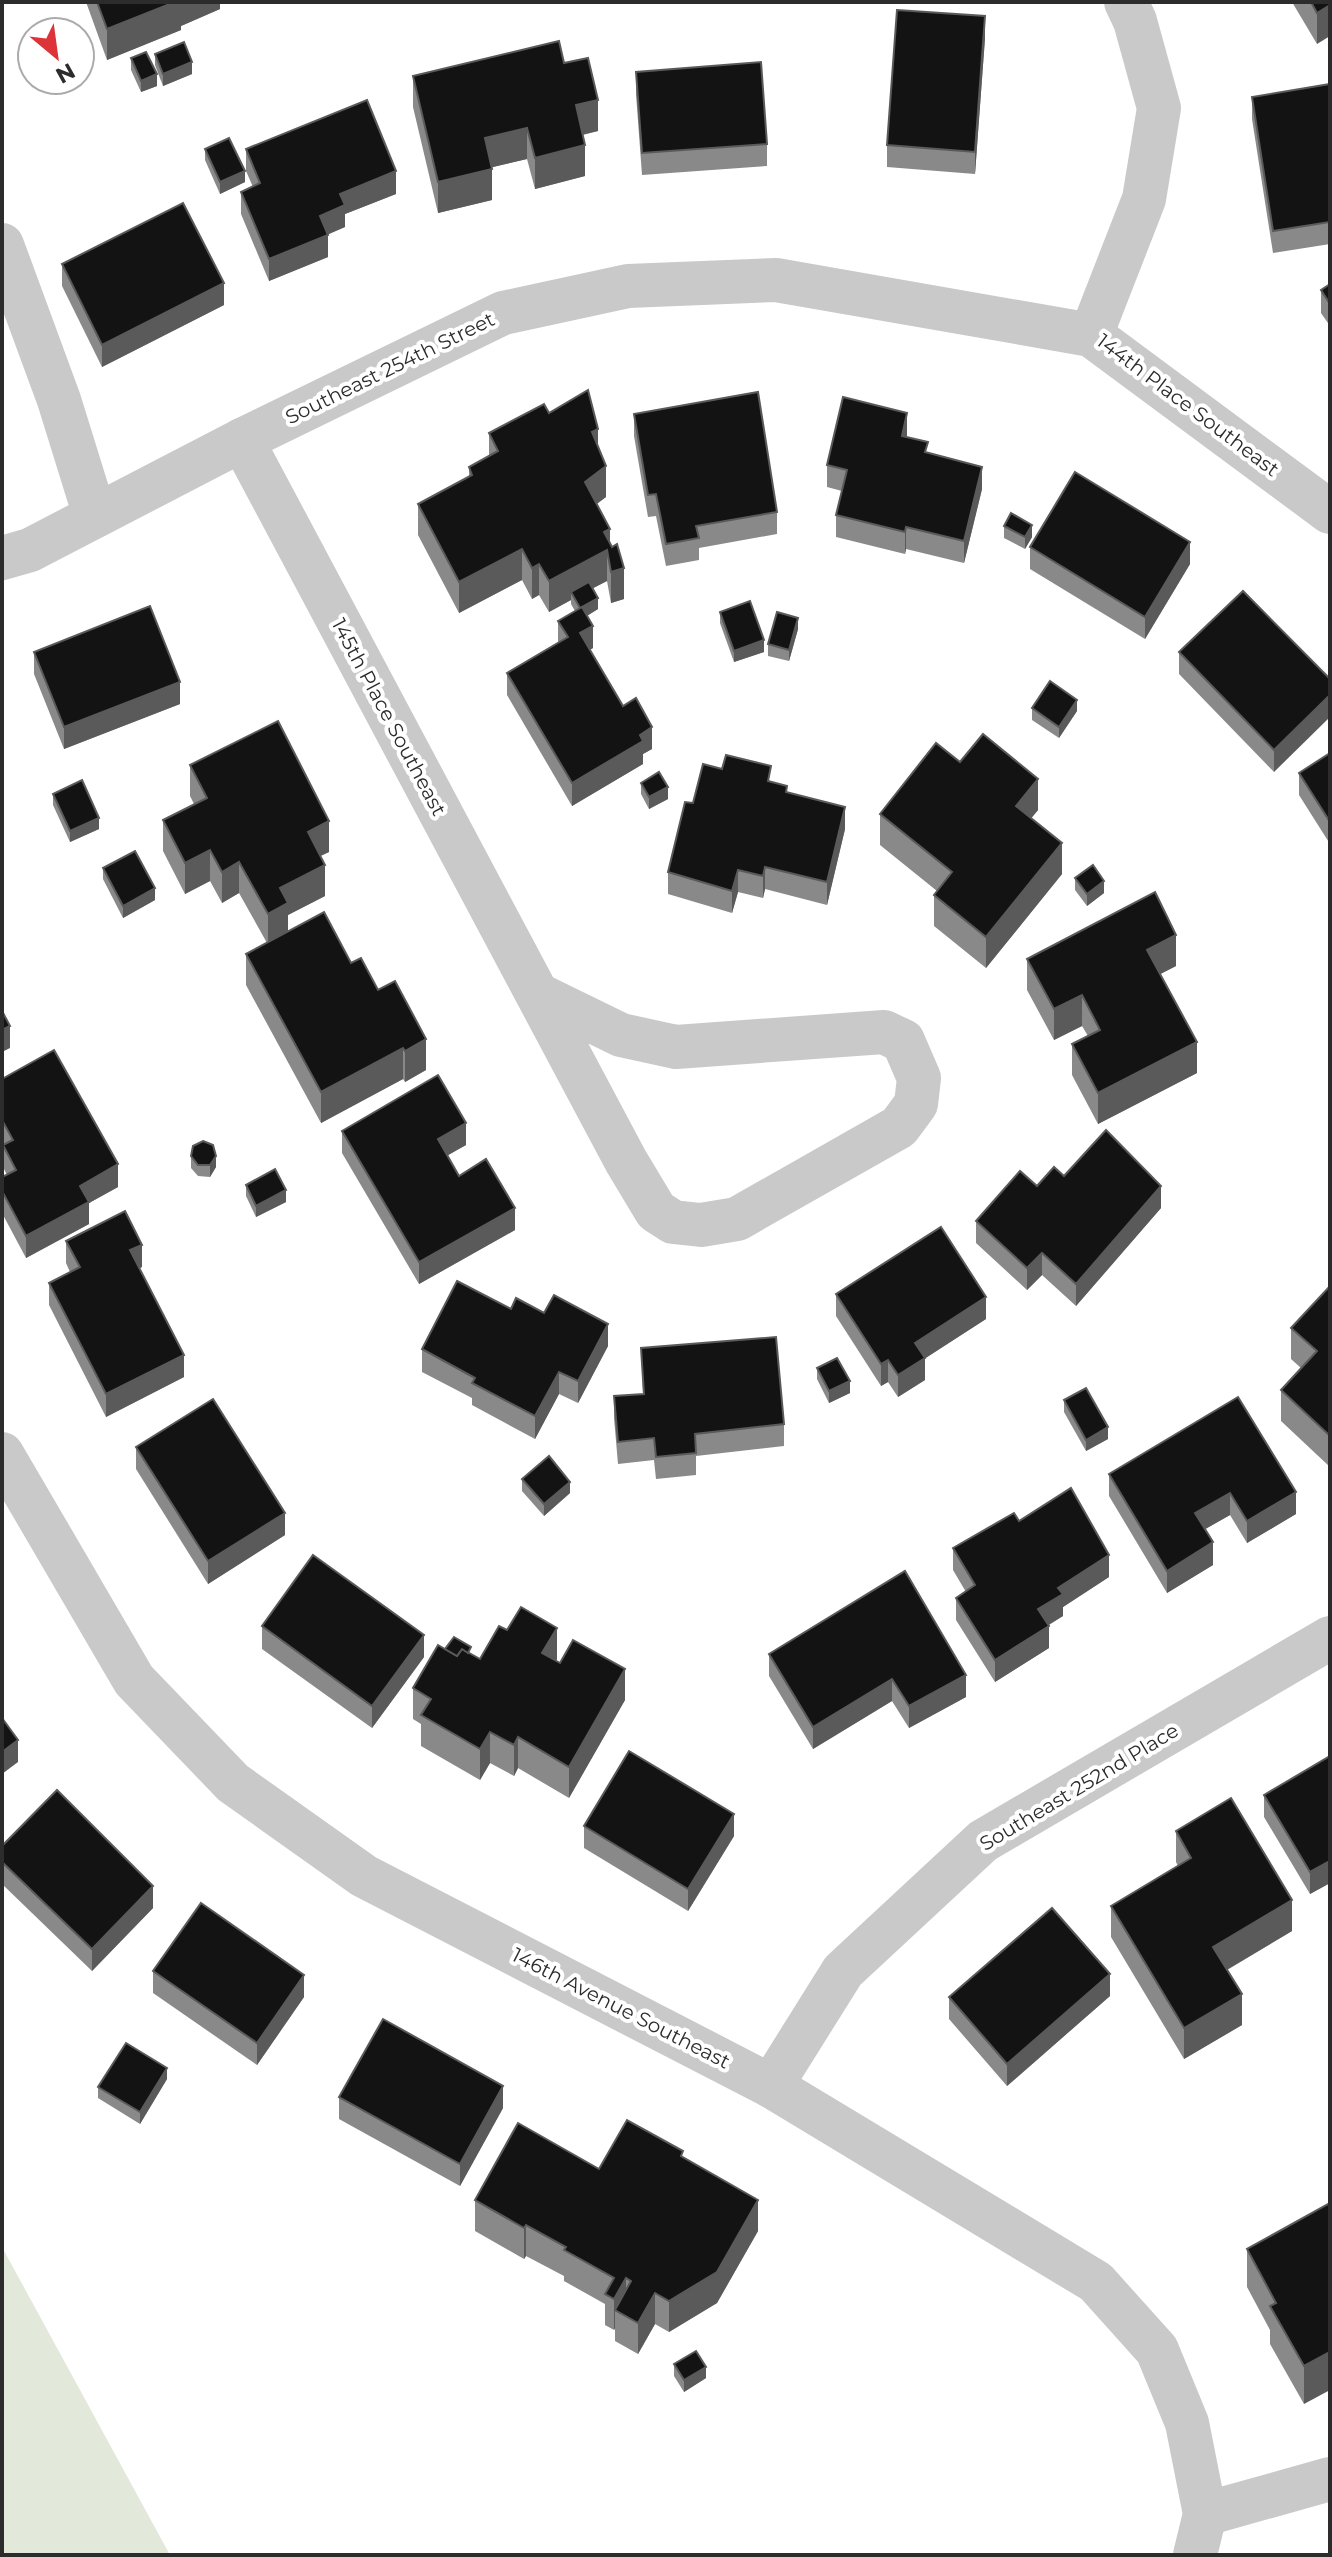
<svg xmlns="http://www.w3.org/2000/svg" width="1332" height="2557" viewBox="0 0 1332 2557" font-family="Montserrat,sans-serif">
	<rect width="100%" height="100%" fill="#fff"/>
	<polygon fill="#e2e9da" points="2,2247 170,2555 2,2555"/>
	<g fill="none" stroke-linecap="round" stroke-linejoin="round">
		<g stroke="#c9c9c9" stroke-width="44">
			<polyline points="2,245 59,400 95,516"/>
			<polyline points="1091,335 1144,199 1159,108 1135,21 1126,2"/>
			<polyline points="242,440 626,1161 656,1211 673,1222 701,1225 737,1219 899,1127 916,1104 919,1078 903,1041 884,1032 676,1047 621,1035 537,994"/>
			<polyline points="2,558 30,550 242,440 503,313 628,286 776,280 1091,335 1330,512"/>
			<polyline points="2,1454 134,1680 233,1783 364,1876 771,2086 1096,2282 1157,2350 1187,2423 1205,2514 1195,2555"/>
			<polyline points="771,2086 843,1971 983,1841 1330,1638"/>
			<polyline points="1205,2514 1330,2479"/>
		</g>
	</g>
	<g fill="#898989">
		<polygon points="86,2 220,2 220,9 181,26 181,30 107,60"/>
		<polygon points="1292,2 1330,2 1317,44"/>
		<polygon points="985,38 975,174 887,167 887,145"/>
		<polygon points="155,54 192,74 163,86 155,65"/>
		<polygon points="131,58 157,86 141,92 131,70"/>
		<polygon points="564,63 598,131 583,135 585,176 535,189 527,159 492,167 492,200 438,213 413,107 413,76"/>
		<polygon points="636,72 767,144 767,166 642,175 636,94"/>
		<polygon points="1330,84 1330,244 1273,253 1252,119 1252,97"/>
		<polygon points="205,149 245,182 220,194 205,160"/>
		<polygon points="246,149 396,194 345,214 345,227 328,234 328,257 269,281 241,214 241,192 253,187 246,171"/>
		<polygon points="62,264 224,305 102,367 62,286"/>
		<polygon points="1330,284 1330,326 1321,313 1321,290"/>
		<polygon points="549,413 598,446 606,497 596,504 610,541 624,599 611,603 607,581 593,588 598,609 587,616 593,648 590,650 623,706 652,749 643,754 643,764 572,806 507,695 507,673 558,642 558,621 575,611 571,604 571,600 549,612 539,595 532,599 522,580 459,613 418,535 418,504 469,477 469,467 489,456 489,433"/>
		<polygon points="634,414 777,512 777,534 699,548 699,560 666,566 656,516 648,517 634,436"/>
		<polygon points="907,435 907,437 928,453 982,489 964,563 906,549 905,554 836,537 836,515 842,491 827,487 827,465"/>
		<polygon points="1004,526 1032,537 1025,549 1004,538"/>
		<polygon points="1030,547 1190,564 1145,639 1030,569"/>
		<polygon points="720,612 764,652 734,662 720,623"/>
		<polygon points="798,629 789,661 768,656 768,644"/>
		<polygon points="34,652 180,704 64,749 34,674"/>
		<polygon points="1179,652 1330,679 1274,772 1179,674"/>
		<polygon points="1032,708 1077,711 1059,738 1032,720"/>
		<polygon points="1330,753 1330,844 1299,795 1299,773"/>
		<polygon points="960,762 1038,810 1031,818 1062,874 986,968 934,926 934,895 937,891 880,845 880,814"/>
		<polygon points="190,765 329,852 320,856 325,896 288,915 288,931 351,963 378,990 426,1070 405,1082 403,1079 321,1123 246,985 246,954 267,943 239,893 222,903 210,881 185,894 163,851 163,820 194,804 190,796"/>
		<polygon points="771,782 845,829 827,905 765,889 763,898 738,892 732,913 668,894 668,872 693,803"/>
		<polygon points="641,783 668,799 649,809 641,794"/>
		<polygon points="53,794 99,829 70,842 53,805"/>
		<polygon points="103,868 155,900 123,918 103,879"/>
		<polygon points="1075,878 1104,893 1087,906 1075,890"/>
		<polygon points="1027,959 1176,966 1160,974 1197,1073 1098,1124 1072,1075 1072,1044 1088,1036 1082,1026 1054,1040 1027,990"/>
		<polygon points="2,1079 118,1187 89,1203 89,1224 26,1258 2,1213 2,1177 7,1175 3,1167"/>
		<polygon points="342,1131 466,1145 447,1155 459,1176 515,1230 419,1284 342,1153"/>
		<polygon points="191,1156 216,1167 210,1177 198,1176 191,1168"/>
		<polygon points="1064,1176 1161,1208 1076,1306 1042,1275 1027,1290 976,1243 976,1221 1037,1186"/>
		<polygon points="246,1185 286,1202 256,1217 246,1196"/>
		<polygon points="66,1241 142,1267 139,1268 184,1377 106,1417 49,1305 49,1283 70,1272 66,1263"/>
		<polygon points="1330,1286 1330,1467 1281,1421 1281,1390 1301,1368 1291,1359 1291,1328"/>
		<polygon points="836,1294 986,1319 925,1358 925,1380 898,1397 888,1382 881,1386 836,1316"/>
		<polygon points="511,1309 608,1346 578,1403 559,1394 535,1439 472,1405 472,1398 422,1372 422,1349"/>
		<polygon points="641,1348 784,1424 784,1446 696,1456 696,1475 656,1479 654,1460 618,1464 614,1418 614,1396 643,1394"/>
		<polygon points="817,1368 850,1393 829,1403 817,1379"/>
		<polygon points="1238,1397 1296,1514 1247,1543 1230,1515 1205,1529 1213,1565 1167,1593 1109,1496 1109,1474"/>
		<polygon points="1064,1400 1108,1439 1086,1451 1064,1412"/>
		<polygon points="136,1447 285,1535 208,1584 136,1469"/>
		<polygon points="522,1479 570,1493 544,1516 522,1491"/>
		<polygon points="1019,1521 1109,1577 1063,1607 1063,1616 1049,1625 1049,1648 995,1682 956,1620 956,1598 966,1592 953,1570 953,1548"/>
		<polygon points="905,1571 966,1697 909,1728 892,1701 813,1749 769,1676 769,1654"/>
		<polygon points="262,1626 424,1657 372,1728 262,1649"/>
		<polygon points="471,1655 480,1659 557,1659 556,1661 625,1700 569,1798 518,1768 514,1776 490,1763 480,1780 421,1746 421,1724 413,1719 413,1688"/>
		<polygon points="1330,1756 1330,1883 1310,1894 1264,1817 1264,1795"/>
		<polygon points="584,1826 734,1836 688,1911 584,1848"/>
		<polygon points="1176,1831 1292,1931 1227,1970 1242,2025 1184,2059 1111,1937 1111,1906 1178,1866 1176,1862"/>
		<polygon points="2,1846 153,1908 92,1971 2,1884"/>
		<polygon points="153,1971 304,1997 257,2065 153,1993"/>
		<polygon points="1110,1996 1007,2086 949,2019 949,1997"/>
		<polygon points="167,2079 140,2124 98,2098 98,2087"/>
		<polygon points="339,2097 503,2108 460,2186 339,2119"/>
		<polygon points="683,2157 758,2231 717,2303 669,2332 655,2324 638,2354 615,2341 615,2328 614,2330 605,2325 605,2304 564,2281 564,2276 526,2256 524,2259 475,2231 475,2200 599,2169"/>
		<polygon points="1330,2203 1304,2404 1270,2344 1270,2330 1247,2287 1247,2249"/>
		<polygon points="674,2364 706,2378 684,2392 674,2376"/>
	</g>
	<g fill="#5a5a5a">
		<polygon points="175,2 220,2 220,9 181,26 181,30 107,60 107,29"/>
		<polygon points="1330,5 1330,36 1317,44 1317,13"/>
		<polygon points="985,16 985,38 975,174 975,152"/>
		<polygon points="192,62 192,74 163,86 163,74"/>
		<polygon points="157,74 157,86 141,92 141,81"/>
		<polygon points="598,100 598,131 576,136 576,105"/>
		<polygon points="527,128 527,159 485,169 485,138"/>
		<polygon points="585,145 585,176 535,189 535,158"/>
		<polygon points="492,169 492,200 438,213 438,182"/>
		<polygon points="245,171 245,182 220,194 220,182"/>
		<polygon points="396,171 396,194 345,214 345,227 320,238 320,216 340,194"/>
		<polygon points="328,235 328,257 269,281 269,259"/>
		<polygon points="224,283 224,305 102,367 102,345"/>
		<polygon points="907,413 907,435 902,458 902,436"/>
		<polygon points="598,429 598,460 592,432"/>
		<polygon points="606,466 606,497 585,513 585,482"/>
		<polygon points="982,467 982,489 964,563 964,541"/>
		<polygon points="1032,525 1032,537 1025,549 1025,537"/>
		<polygon points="906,527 906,549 905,554 905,532"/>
		<polygon points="610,529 610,560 607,550 607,581 574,598 571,592 571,600 549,612 549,581 604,532"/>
		<polygon points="1190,542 1190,564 1145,639 1145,617"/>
		<polygon points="522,549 522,580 459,613 459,582"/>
		<polygon points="539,564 539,595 532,599 532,568"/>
		<polygon points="624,568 624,599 611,603 611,572"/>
		<polygon points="598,598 598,609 580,620 580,608"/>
		<polygon points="798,618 798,629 789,661 789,650"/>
		<polygon points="593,626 593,648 580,655 580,633"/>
		<polygon points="764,640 764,652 734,662 734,651"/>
		<polygon points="180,682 180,704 64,749 64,727"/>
		<polygon points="1330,695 1330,717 1274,772 1274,750"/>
		<polygon points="1077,700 1077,711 1059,738 1059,727"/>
		<polygon points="652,727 652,749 643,754 643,764 572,806 572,783"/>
		<polygon points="1038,779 1038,810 1016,837 1016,806"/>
		<polygon points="668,787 668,799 649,809 649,797"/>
		<polygon points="845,807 845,829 827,905 827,882"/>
		<polygon points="99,818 99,829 70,842 70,831"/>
		<polygon points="329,821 329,852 308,862 308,832"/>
		<polygon points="1062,843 1062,874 986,968 986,937"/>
		<polygon points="210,850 210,881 185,894 185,863"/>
		<polygon points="239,862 239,893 222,903 222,872"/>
		<polygon points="325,865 325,896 288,915 288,934 268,945 268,914 280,888"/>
		<polygon points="765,867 765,889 763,898 763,876"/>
		<polygon points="738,870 738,892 732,913 732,891"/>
		<polygon points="1104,881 1104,893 1087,906 1087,894"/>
		<polygon points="155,888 155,900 123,918 123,906"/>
		<polygon points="1176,935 1176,966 1147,981 1147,950"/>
		<polygon points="1082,995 1082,1026 1054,1040 1054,1009"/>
		<polygon points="10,1026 10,1048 2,1052 2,1030"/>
		<polygon points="426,1039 426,1070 405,1082 405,1051"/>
		<polygon points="1197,1042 1197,1073 1098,1124 1098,1093"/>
		<polygon points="403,1048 403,1079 321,1123 321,1092"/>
		<polygon points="466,1123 466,1145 438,1161 438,1139"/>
		<polygon points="216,1156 216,1167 210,1177 210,1165"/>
		<polygon points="118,1164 118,1187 89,1203 89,1224 26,1258 26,1236 80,1186"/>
		<polygon points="1161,1186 1161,1208 1076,1306 1076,1284"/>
		<polygon points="286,1190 286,1202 256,1217 256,1206"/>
		<polygon points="515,1208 515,1230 419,1284 419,1262"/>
		<polygon points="142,1245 142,1267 130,1273 130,1250"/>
		<polygon points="1042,1253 1042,1275 1027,1290 1027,1268"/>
		<polygon points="986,1297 986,1319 915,1365 915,1343"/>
		<polygon points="608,1324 608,1346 578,1403 578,1381"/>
		<polygon points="184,1355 184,1377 106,1417 106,1394"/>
		<polygon points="925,1358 925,1380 898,1397 898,1375"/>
		<polygon points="888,1360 888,1382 881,1386 881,1364"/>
		<polygon points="559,1372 559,1394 535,1439 535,1416"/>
		<polygon points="850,1381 850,1393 829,1403 829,1391"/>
		<polygon points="1108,1427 1108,1439 1086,1451 1086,1440"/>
		<polygon points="570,1482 570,1493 544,1516 544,1504"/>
		<polygon points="1296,1492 1296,1514 1247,1543 1247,1521"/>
		<polygon points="1230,1493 1230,1515 1195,1535 1195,1513"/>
		<polygon points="285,1513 285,1535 208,1584 208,1561"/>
		<polygon points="1213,1542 1213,1565 1167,1593 1167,1571"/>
		<polygon points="1109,1555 1109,1577 1063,1607 1063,1616 1038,1631 1038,1609 1058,1588"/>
		<polygon points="1049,1626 1049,1648 995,1682 995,1660"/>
		<polygon points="557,1628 557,1659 542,1684 542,1653"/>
		<polygon points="424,1635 424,1657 372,1728 372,1706"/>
		<polygon points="625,1669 625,1700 569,1798 569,1767"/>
		<polygon points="966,1675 966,1697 909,1728 909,1706"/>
		<polygon points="892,1679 892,1701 813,1749 813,1727"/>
		<polygon points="490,1732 490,1763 480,1780 480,1749"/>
		<polygon points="518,1737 518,1768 514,1776 514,1745"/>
		<polygon points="18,1740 18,1762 2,1774 2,1752"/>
		<polygon points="734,1814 734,1836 688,1911 688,1889"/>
		<polygon points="1330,1861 1330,1883 1310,1894 1310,1872"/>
		<polygon points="153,1886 153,1908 92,1971 92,1949"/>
		<polygon points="1292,1900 1292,1931 1213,1978 1213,1947"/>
		<polygon points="1110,1974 1110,1996 1007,2086 1007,2064"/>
		<polygon points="304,1975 304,1997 257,2065 257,2043"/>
		<polygon points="1242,1994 1242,2025 1184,2059 1184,2028"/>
		<polygon points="167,2068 167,2079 140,2124 140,2112"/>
		<polygon points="503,2086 503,2108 460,2186 460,2164"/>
		<polygon points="758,2200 758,2231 717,2303 669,2332 669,2301"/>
		<polygon points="526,2225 526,2256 524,2259 524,2228"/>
		<polygon points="626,2278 626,2308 615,2310 615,2328 614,2330 614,2299"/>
		<polygon points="655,2293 655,2324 638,2354 638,2323"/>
		<polygon points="1330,2352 1330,2390 1304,2404 1304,2366"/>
		<polygon points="706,2367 706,2378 684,2392 684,2380"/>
	</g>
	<g fill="#131313" stroke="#5a5a5a" stroke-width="2">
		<polygon points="97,2 175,2 107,29"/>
		<polygon points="1311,2 1330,2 1330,5 1317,13"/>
		<polygon points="897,10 985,16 975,152 887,145"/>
		<polygon points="559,41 564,63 588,58 598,100 576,105 585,145 535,158 527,128 485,138 492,169 438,182 413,76"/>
		<polygon points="184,42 192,62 163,74 155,54"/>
		<polygon points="146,52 157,74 141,81 131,58"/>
		<polygon points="761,62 767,144 642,153 636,72"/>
		<polygon points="1330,84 1330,222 1273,231 1252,97"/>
		<polygon points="367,100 396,171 340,194 345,205 320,216 328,235 269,259 241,192 260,183 246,149"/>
		<polygon points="229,138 245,171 220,182 205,149"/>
		<polygon points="183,203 224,283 102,345 62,264"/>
		<polygon points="1330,284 1330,304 1321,290"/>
		<polygon points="588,390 598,429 592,432 606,466 585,482 610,529 604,532 612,547 617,544 624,568 611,572 607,550 549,581 539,564 532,568 522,549 459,582 418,504 472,475 469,467 498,451 489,433 544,404 549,413"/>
		<polygon points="758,392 777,512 696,526 699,538 666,544 656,494 648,495 634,414"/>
		<polygon points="843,397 907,413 902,436 928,442 925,452 982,467 964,541 906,527 905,532 836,515 847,470 827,465"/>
		<polygon points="1075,472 1190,542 1145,617 1030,547"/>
		<polygon points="1011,513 1032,525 1025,537 1004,526"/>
		<polygon points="589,582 598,598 580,608 571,592"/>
		<polygon points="1243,591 1330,679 1330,695 1274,750 1179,652"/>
		<polygon points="750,601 764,640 734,651 720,612"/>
		<polygon points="150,606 180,682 64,727 34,652"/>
		<polygon points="582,607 593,626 580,633 623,706 636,698 652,727 640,735 643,741 572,783 507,673 568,637 558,621"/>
		<polygon points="777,612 798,618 789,650 768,644"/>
		<polygon points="1050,681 1077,700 1059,727 1032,708"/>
		<polygon points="278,721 329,821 308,832 325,865 280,888 288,903 268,914 239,862 222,872 210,850 185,863 163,820 207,798 190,765"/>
		<polygon points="983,734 1038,779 1016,806 1062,843 986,937 934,895 952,872 880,814 936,743 960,762"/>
		<polygon points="1330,753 1330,822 1299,773"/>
		<polygon points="726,755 771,766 768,781 787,786 786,792 845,807 827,882 765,867 763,876 738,870 732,891 668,872 685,802 693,803 703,764 722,769"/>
		<polygon points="659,772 668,787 649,797 641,783"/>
		<polygon points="82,780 99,818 70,831 53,794"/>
		<polygon points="135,851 155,888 123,906 103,868"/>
		<polygon points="1093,865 1104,881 1087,894 1075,878"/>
		<polygon points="1155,892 1176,935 1147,950 1197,1042 1098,1093 1072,1044 1100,1030 1082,995 1054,1009 1027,959"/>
		<polygon points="324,912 351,963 361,958 378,990 395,981 426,1039 405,1051 403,1048 321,1092 246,954"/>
		<polygon points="2,1011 10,1026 2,1030"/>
		<polygon points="54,1050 118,1164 80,1186 89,1202 26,1236 2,1191 2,1177 16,1170 3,1145 13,1140 2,1120 2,1079"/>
		<polygon points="438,1075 466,1123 438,1139 459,1176 486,1159 515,1208 419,1262 342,1131"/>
		<polygon points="1106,1130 1161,1186 1076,1284 1042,1253 1027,1268 976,1221 1020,1171 1037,1186 1054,1167 1064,1176"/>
		<polygon points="203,1141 213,1145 216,1156 210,1165 198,1165 191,1156 193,1146"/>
		<polygon points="275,1169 286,1190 256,1206 246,1185"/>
		<polygon points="125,1211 142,1245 130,1250 184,1355 106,1394 49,1283 80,1267 66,1241"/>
		<polygon points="941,1227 986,1297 915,1343 925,1358 898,1375 888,1360 881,1364 836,1294"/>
		<polygon points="457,1281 511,1309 516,1298 544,1313 554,1295 608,1324 578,1381 559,1372 535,1416 472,1383 475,1378 422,1349"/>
		<polygon points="1330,1286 1330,1436 1281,1390 1317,1351 1291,1328"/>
		<polygon points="776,1337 784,1424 695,1434 696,1453 656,1457 654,1438 618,1442 614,1396 644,1394 641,1348"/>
		<polygon points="837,1358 850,1381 829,1391 817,1368"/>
		<polygon points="1086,1388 1108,1427 1086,1440 1064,1400"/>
		<polygon points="1238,1397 1296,1492 1247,1521 1230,1493 1195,1513 1213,1542 1167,1571 1109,1474"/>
		<polygon points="213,1399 285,1513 208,1561 136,1447"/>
		<polygon points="549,1456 570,1482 544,1504 522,1479"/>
		<polygon points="1071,1488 1109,1555 1058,1588 1063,1594 1038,1609 1049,1626 995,1660 956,1598 975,1585 953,1548 1014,1513 1019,1521"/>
		<polygon points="313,1555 424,1635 372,1706 262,1626"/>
		<polygon points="905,1571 966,1675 909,1706 892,1679 813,1727 769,1654"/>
		<polygon points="521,1607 557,1628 542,1653 560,1663 573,1640 625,1669 569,1767 518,1737 514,1745 490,1732 480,1749 421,1715 431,1699 413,1688 438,1645 457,1656 462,1649 480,1659 499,1626 507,1630"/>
		<polygon points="454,1637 471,1647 468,1653 462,1649 457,1656 445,1649"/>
		<polygon points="2,1718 18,1740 2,1752"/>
		<polygon points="629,1751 734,1814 688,1889 584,1826"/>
		<polygon points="1330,1756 1330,1861 1310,1872 1264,1795"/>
		<polygon points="57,1790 153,1886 92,1949 2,1862 2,1846"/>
		<polygon points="1231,1798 1292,1900 1213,1947 1242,1994 1184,2028 1111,1906 1191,1858 1176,1831"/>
		<polygon points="201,1903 304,1975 257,2043 153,1971"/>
		<polygon points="1052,1908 1110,1974 1007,2064 949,1997"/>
		<polygon points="383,2019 503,2086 460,2164 339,2097"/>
		<polygon points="126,2043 167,2068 140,2112 98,2087"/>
		<polygon points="627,2120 683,2151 681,2156 758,2200 717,2272 669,2301 655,2293 638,2323 615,2310 631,2281 626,2278 614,2299 605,2294 614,2278 564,2250 566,2247 526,2225 524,2228 475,2200 518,2123 599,2169"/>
		<polygon points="1330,2203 1330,2352 1304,2366 1270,2306 1276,2303 1247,2249"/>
		<polygon points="696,2351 706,2367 684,2380 674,2364"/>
	</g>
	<g text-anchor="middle" stroke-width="8" stroke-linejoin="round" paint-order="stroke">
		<g font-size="20" fill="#2c2c2c" stroke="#fff">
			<text transform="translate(390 368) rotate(-26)" y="7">Southeast 254th Street</text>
			<text transform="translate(1188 405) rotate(37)" y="7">144th Place Southeast</text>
			<text transform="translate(389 717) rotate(62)" y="7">145th Place Southeast</text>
			<text transform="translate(1079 1787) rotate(-31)" y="7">Southeast 252nd Place</text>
			<text transform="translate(621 2008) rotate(27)" y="7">146th Avenue Southeast</text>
		</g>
	</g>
	<rect width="1332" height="2557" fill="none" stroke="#2c2c2c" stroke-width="8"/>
	<g transform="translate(56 56) rotate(151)"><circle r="38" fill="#ffffff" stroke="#ababab" stroke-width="2"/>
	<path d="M0-6L14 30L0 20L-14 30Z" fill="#dd3439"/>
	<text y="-12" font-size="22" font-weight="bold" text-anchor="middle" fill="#2c2c2c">N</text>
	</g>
</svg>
